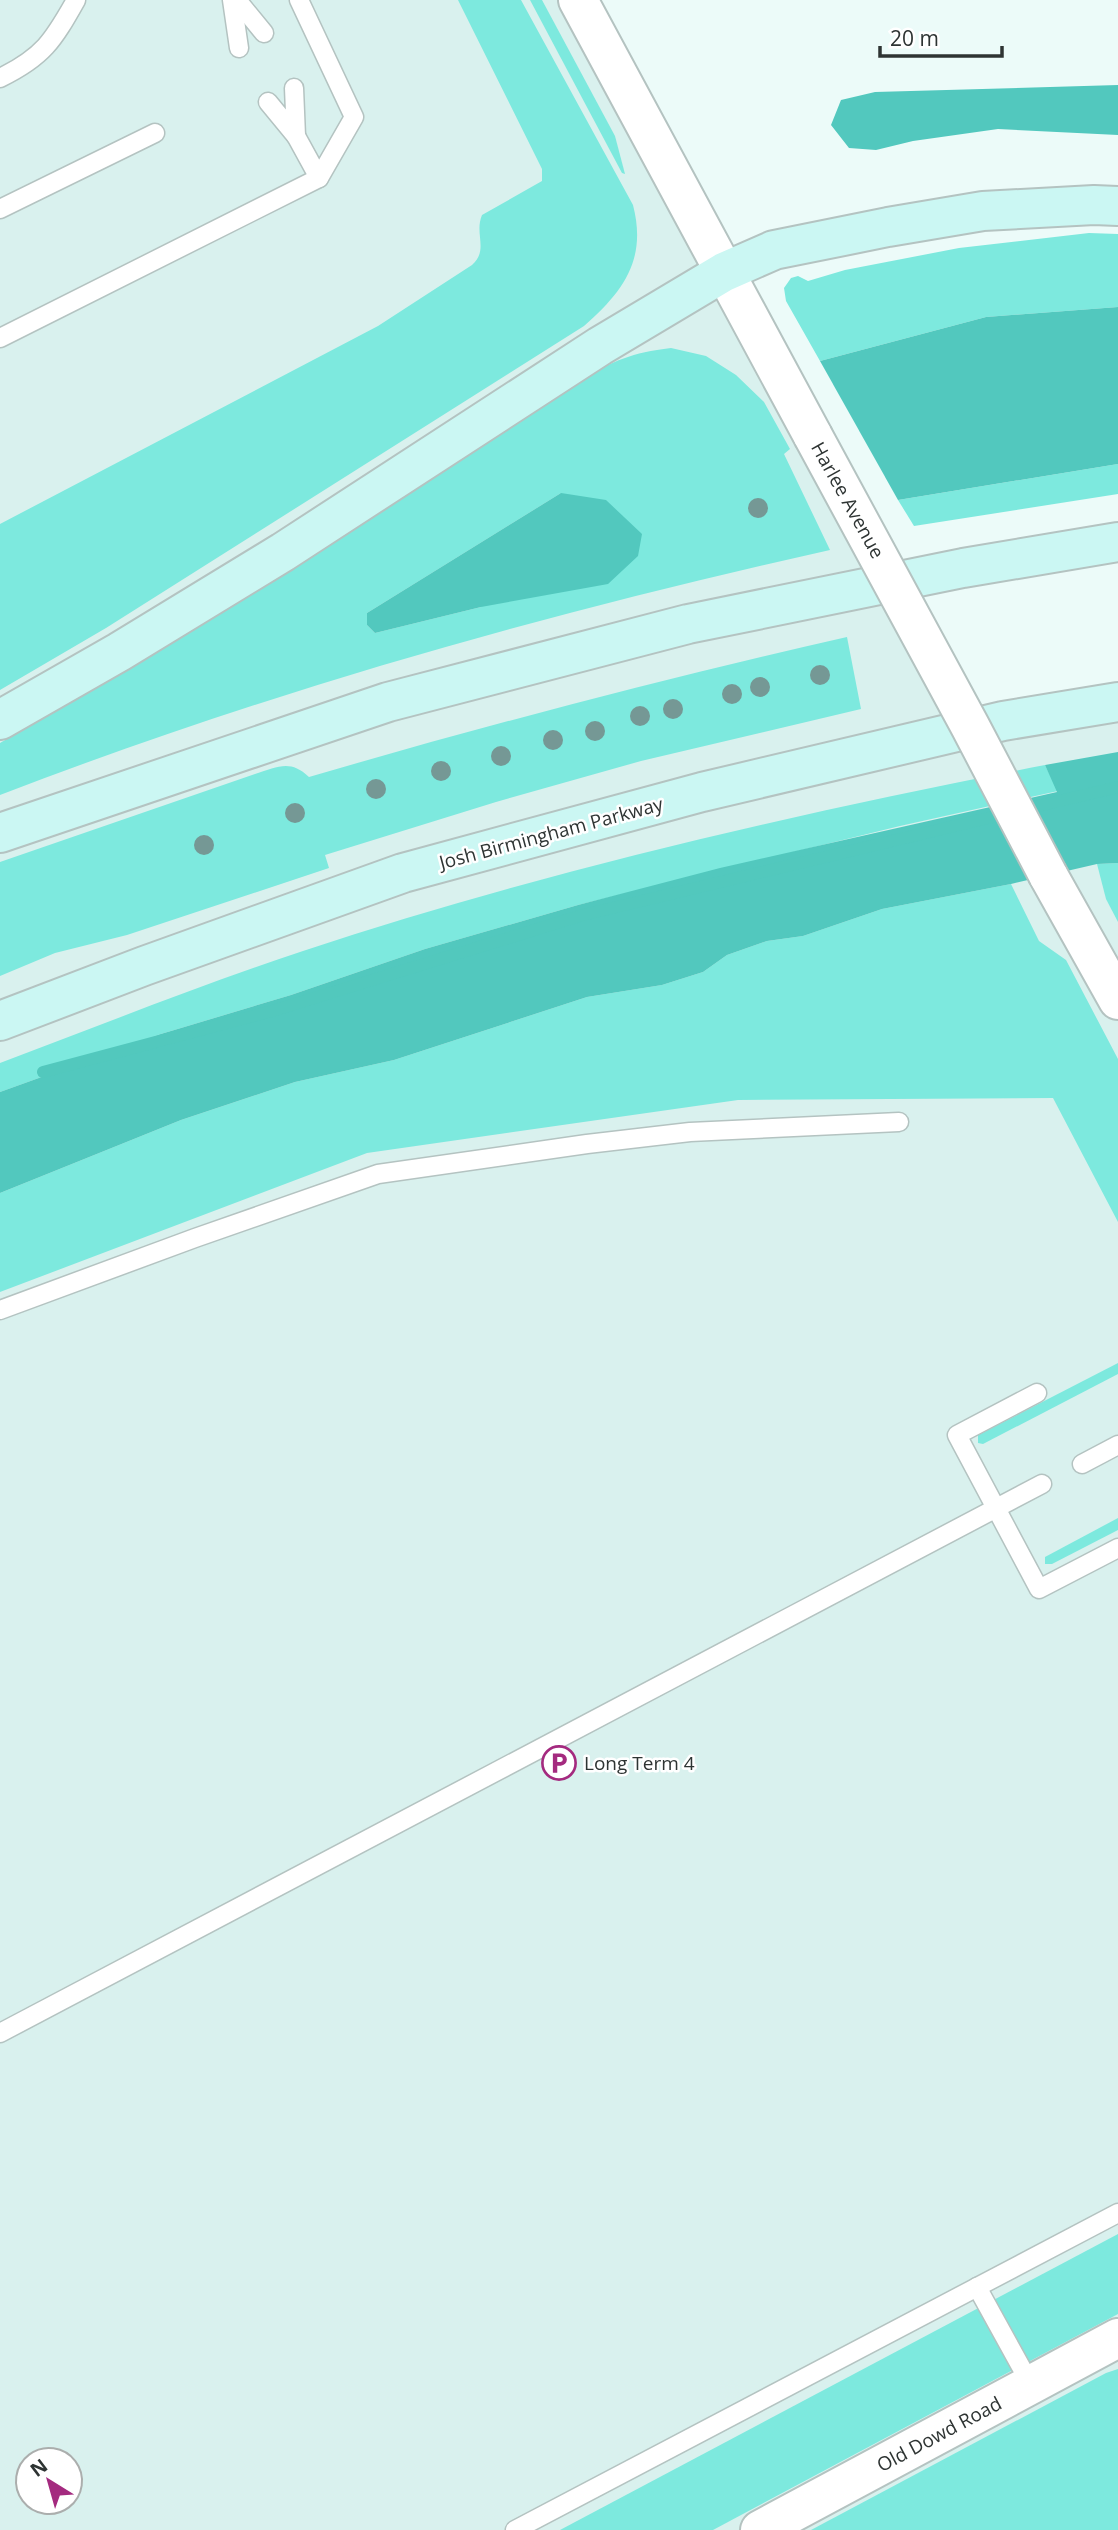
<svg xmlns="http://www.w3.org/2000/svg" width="1118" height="2530" viewBox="0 0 1118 2530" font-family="'Open Sans',sans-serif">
	<rect width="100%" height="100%" fill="#ecfbf9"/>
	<path fill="#d9f1ee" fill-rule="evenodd" d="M0,0H576L970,726L1118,702V2530H0ZM28,2460H70V2502H28Z"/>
	<g fill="#7de9de" fill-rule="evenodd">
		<path d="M458,0H521L633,205C647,259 624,291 584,326L106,628L0,690V524L378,326L472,265C489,250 474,234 482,215L542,181V169Z"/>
		<polygon points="530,0 542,0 615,136 625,174 622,173"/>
		<polygon points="1089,233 1118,234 1118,307 986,317 820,361 786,301 784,288 791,278 798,276 808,281 845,270 959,248"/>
		<path d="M671,348L706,356L736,375L764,402L790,449L784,454L830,550C548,613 270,691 0,795V743L164,647L580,380C615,360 631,353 671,348ZM561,493L481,607L375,633L367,625V613Z"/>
		<polygon points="1118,464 1118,494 914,526 898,500"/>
		<path d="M847,637L861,709L641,761L496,802L325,855L329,868L127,935L55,953L0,976V862L255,774C278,767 290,759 309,777C487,725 666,678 847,637Z"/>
		<path d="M1045,765L1058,791L900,826L578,905L425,949L291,995L161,1034L0,1092V1063C101,1025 201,985 303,951C545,871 794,814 1045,765Z"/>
		<polygon points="1118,863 1118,922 1106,899 1097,864"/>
		<polygon points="1011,884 1039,941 1066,960 1118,1059 1118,1222 1053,1098 738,1100 367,1153 0,1292 0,1193 181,1120 295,1082 394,1060 587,997 662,985 703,972 727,955 767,941 803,936 882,909"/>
		<polygon points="1118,1363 1118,1374 983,1444 978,1443 978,1435"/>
		<polygon points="1118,1518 1118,1530 1052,1564 1045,1564 1045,1557"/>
		<polygon points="1118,2234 1118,2314 713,2530 560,2530"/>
		<polygon points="1118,2369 1118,2530 811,2530 1106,2373"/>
	</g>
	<g fill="#52c8be">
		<polygon points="1118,85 1118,135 998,129 913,141 876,150 849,148 831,125 841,100 875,92"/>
		<polygon points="1118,307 1118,464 898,500 820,361 986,317"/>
		<polygon points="561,493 606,500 642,534 638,556 608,584 481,607 375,633 367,625 367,613"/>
		<polygon points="1118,752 1118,863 1097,864 1011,884 882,909 803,936 767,941 727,955 703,972 662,985 587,997 394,1060 295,1082 181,1120 0,1193 0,1092 161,1034 291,995 425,949 578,905 720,868 1057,792 1045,765"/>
	</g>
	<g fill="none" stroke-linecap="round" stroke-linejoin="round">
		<polyline stroke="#52c8bd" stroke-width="12" points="43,1072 272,1011 583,915 1118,787"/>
		<g stroke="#b4c3c1" stroke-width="21">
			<g id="service">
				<polyline points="232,0 239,48"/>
				<polyline points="237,0 264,33"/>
				<path d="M0,78C43,57 53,41 76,0"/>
				<polyline points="268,102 296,136 294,88"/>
				<polyline points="296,136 319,178"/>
				<polyline points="0,209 155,133"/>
				<polyline points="0,338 319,178 354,117 299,0"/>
				<polyline points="0,1310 195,1238 378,1174 587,1144 690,1132 899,1122"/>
				<polyline points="1037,1393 957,1435 1039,1589 1118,1548"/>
				<polyline points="1082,1464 1118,1445"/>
				<polyline points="0,2033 1042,1484"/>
				<polyline points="977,2287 1031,2385"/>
				<polyline points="515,2530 1118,2213"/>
			</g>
		</g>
		<g stroke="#b4c3c1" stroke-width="42">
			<g id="tertiary">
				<polyline points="578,0 813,436"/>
				<polyline points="1048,875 1118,1000"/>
				<polyline points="760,2530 1118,2338"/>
			</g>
		</g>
		<g stroke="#b4c3c1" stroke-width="42">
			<g id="secondary">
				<polyline points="0,720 119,652 283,552 600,346 724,272 774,250 888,227 983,211 1094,205 1118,206"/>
				<polyline points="0,833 388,702 688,624 963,568 1118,542"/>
				<polyline points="0,1021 144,966 403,873 702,792 1003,721 1118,702"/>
			</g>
		</g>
		<use href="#service" stroke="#fff" stroke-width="18"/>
		<use href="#tertiary" stroke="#fff" stroke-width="38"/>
		<use href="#secondary" stroke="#cbf7f3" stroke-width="38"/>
		<g stroke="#b4c3c1" stroke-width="42" stroke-linecap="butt">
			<polyline id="tertiary-bridge" points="813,436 970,726 1048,875"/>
		</g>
		<use href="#tertiary-bridge" stroke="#fff" stroke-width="38"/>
	</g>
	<g fill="#759895">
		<circle cx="758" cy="508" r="10"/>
		<circle cx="820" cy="675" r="10"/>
		<circle cx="760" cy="687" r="10"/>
		<circle cx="732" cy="694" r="10"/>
		<circle cx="673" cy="709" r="10"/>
		<circle cx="640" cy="716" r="10"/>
		<circle cx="595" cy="731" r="10"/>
		<circle cx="553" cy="740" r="10"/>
		<circle cx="501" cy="756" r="10"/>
		<circle cx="441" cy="771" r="10"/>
		<circle cx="376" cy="789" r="10"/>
		<circle cx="295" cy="813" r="10"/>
		<circle cx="204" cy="845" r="10"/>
	</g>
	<defs>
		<g id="parking-ring" transform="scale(1.75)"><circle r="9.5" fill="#fff" stroke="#a42a7f" stroke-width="1.5"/><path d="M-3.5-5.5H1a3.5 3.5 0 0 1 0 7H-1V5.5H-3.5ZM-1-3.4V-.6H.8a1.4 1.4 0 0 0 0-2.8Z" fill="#a42a7f"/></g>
	</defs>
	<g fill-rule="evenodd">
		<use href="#parking-ring" x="559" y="1763"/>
	</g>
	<g text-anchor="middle" stroke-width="5" stroke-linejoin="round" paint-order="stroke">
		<g font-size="19" fill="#2e3433" stroke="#fff">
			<text transform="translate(848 500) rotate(61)" y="7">Harlee Avenue</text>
			<text transform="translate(551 833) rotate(-15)" y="7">Josh Birmingham Parkway</text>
			<text transform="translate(939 2434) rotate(-28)" y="7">Old Dowd Road</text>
		</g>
		<g font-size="19" fill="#2e3433" stroke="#fff" text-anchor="start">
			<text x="584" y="1770">Long Term 4</text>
		</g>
	</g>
	<g transform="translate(49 2481) rotate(323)"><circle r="33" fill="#ffffff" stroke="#abaead" stroke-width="2"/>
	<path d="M0-5L12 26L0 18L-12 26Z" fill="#a42a7f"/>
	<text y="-10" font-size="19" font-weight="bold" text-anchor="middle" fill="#2e3433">N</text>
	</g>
	<path d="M880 46v10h122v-10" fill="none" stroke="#2e3433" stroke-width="3.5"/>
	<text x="890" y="46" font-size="21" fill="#2e3433" stroke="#ffffff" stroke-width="5" paint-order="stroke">20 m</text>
</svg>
